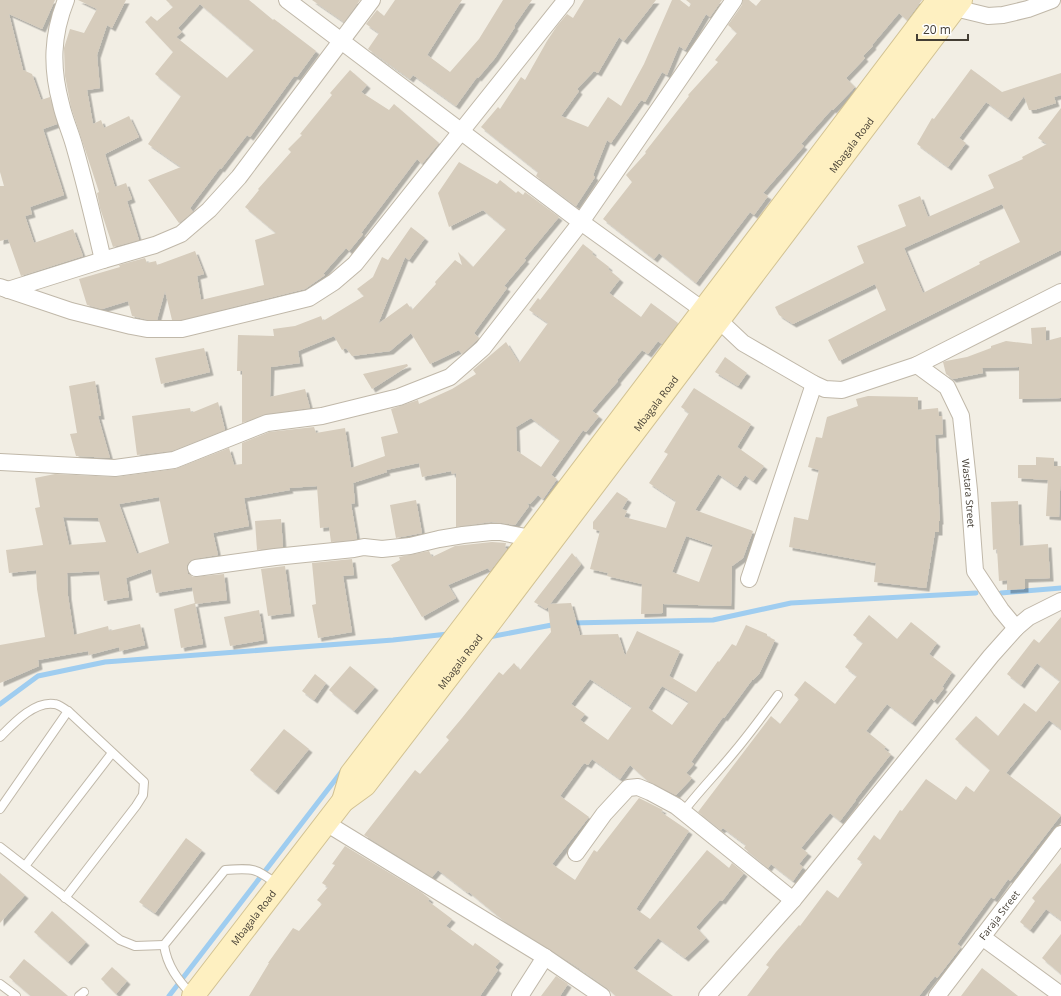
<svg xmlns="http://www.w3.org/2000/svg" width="1061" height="996" viewBox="0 0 1061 996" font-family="'Open Sans',sans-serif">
	<defs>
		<filter id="shadow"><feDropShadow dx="3.5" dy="3.5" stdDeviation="0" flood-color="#0004"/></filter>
	</defs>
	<rect width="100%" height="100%" fill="#f2eee4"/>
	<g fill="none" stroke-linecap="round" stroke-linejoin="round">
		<g stroke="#9fcdf0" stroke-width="5">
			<polyline points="1001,593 1061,588"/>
			<polyline points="571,623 713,620 791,603 976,593"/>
			<polyline points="489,637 557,624"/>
			<polyline points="0,704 38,676 105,662 393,640 448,634"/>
			<polyline points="169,996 342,771"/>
		</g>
	</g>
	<g fill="#d6ccbc" fill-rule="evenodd" filter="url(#shadow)">
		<polygon points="0,0 55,0 42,29 9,14 23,70 32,74 41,100 50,97 57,124 43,129 64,195 30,207 32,214 25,216 34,243 73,229 83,256 21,276 8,239 0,241 0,186 4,186 0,172"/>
		<polygon points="78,0 126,0 112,28 107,25 97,55 100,88 87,90 93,124 101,120 104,128 129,116 139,137 105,154 115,187 126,183 132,199 127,201 139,240 113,247 100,208 97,193 99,192 71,107 65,76 64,48 70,29 84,33 97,9"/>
		<path d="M166,0H249L273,20L274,19L316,51L297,77L294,76L250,137L247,135L221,169L220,168L190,208L193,212L179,223L148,180L181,167L148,144L181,96L155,74L173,52L145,22L151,16L157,21L173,7ZM200,4L254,50L227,78L176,37L182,32L178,28Z"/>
		<polygon points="312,0 360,0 344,22"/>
		<polygon points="395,0 462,0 427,55 450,72 479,39 503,0 532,0 514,26 515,27 495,58 478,78 477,77 456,106 413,75 410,79 368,49 379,33 366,24 377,10 384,16"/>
		<polygon points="584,0 656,0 624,41 619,37 598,73 594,71 577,89 579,91 561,116 588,127 608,97 621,106 644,64 672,0 680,0 689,7 691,4 686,0 722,0 710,17 706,14 685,50 679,46 667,75 662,72 645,102 641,100 611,143 607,140 593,175 595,177 576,206 536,176 538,172 481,127 498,107 500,109 521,77 525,80 547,41 557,26 567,14 573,18"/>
		<polygon points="743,0 749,0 756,6 761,0 922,0 907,20 899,13 872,45 873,46 863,56 865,58 846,78 855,87 833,110 832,109 801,144 804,146 763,193 768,196 754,215 750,212 696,283 659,253 654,259 603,219 632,182 626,175 646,153 645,152 689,96 688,95 718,62 715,60 737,33 728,25 742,5"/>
		<polygon points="971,69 1002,92 1061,73 1061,95 1054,97 1056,103 1034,110 1029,110 1024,96 1008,118 986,102 959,138 966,143 948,167 917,144 932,118 934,119"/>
		<polygon points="350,70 367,85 361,92 389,110 394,104 439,143 422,164 417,159 361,233 363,234 349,251 346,248 323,274 325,275 305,289 181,320 172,320 165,291 157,320 148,320 132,316 128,301 102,309 87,305 79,279 120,267 119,265 145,258 147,263 156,261 157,265 195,251 204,274 197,276 201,300 264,285 255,240 276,233 245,207 259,190 258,189 291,152 288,149 302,135 300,134 332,95 330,93"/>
		<path d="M1061,108V250L839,361L828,340L886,310L875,284L793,324L779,315L775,307L864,263L857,246L906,226L898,205L920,196L928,217L994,188L988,175L1023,159L1022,157L1047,144L1038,138ZM1002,204L1020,242L979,262L980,264L923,293L904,248Z"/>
		<polygon points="459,162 497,184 500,180 516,193 518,191 523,195 525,192 559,217 524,259 526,260 504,286 507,288 474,333 479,338 476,341 462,354 459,350 430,364 411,333 390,351 352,356 346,348 342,350 334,336 298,351 300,363 271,367 270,397 305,389 310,408 266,414 242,423 242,371 237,371 238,335 274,336 273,329 295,326 321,316 323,321 364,296 357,289 373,277 382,257 388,260 411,227 425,238 409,260 405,257 378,324 407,303 412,310 436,284 435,282 455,260 462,265 458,252 473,267 506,229 483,210 449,227 438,193"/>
		<path d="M583,244L593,252L592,254L609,267L608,269L620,279L609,293L641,317L651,303L678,323L662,344L658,341L648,354L642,350L617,380L618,381L592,411L599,416L586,432L583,430L551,475L557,479L543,499L538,495L530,504L527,503L529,506L515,525L502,523L491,522L456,527V473L452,474L451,471L422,477L419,463L386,470L387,472L353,483L355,503L351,504L357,539L353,540L331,542L329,527L320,528L317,486L289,488L290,490L244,498L249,526L213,533L218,555L194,559L190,561L187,565V570L188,574L193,577L224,574L227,600L195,604L192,587L156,593L151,569L126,578L129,597L104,601L99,571L67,573L68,596L74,635L108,626L109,631L140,624L145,645L120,651L119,647L89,655L88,651L38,660L39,666L0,683V645L45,637L37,589L36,570L9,573L6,550L43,545L35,508L40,507L35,478L55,474L116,477L175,469L229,448L234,465L242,464V443L269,432L314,427L316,433L345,428L351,468L385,456L381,437L398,433L391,409L418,400L419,404L452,389L476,374L473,370L506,342L519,363L548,323L529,310L538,298L540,300ZM531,418L560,440L541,467L517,451L516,427ZM159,497L169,543L137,554L119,504ZM63,517L98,518L106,542L69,545Z"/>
		<polygon points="1046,327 1046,341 1061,337 1061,398 1019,399 1019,367 982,368 983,373 953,379 946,374 943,362 946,361 967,357 991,348 991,346 1006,341 1032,344 1031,328"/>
		<polygon points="204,348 210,372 161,384 155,358"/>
		<polygon points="725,357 747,373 738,386 715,372"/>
		<polygon points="407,364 408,366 372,389 363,374"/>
		<polygon points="95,381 101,416 98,416 110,458 76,456 70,434 77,433 69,386"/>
		<path d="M694,388L751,424L737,447L764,466L753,481L745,475L737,487L718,474L695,510L753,531L743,558L732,566L731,606L663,604V613L641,614L642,584L607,576L608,573L590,569L600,531L593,529V522L617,492L628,499L622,509L627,511L624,517L666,528L676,501L649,483L668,454L664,452L689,413L681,407ZM686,536L713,545L699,582L672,572Z"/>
		<polygon points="868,396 918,397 918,410 938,408 939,416 942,416 943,434 935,435 940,521 939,521 939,532 935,532 926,588 874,582 876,563 789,547 794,517 808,520 819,470 808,467 816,437 822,438 827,417 858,406 856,399"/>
		<polygon points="218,402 225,430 172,451 137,455 132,416 190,408 191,413"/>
		<polygon points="1036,457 1054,458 1054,466 1061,466 1059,517 1046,516 1048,480 1018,478 1018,465 1036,465"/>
		<polygon points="416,500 422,533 396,538 390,505"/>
		<polygon points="1018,501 1020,546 1048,544 1050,578 1025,579 1025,589 1007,590 1007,580 999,581 997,549 993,550 991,502"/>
		<polygon points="281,519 283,547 257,550 255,521"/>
		<polygon points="492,542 506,543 505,548 507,549 490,571 488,568 448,585 456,598 422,617 391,565 400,560 399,557 429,551 432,557 455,546"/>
		<path d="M572,553L581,564L550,604L571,603L580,635L618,634L625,656L637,631L680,651L669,676L696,692L718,661L719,662L732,644L736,646L746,625L767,634V636L775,640L759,674L753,680H752L724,718L723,717L691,762L694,764L686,773L692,778L676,795L648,781L630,765L620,779L592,759L588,765L584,763L560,796L589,817L552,864L575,880L594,850L597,852L639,798L663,810L661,812L689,831L636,909L650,919L707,850L729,868L732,863L744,873L722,901L720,900L696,927L706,938L685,958L658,938L633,968L673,996H616L607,988L579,968L503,920L469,892L468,893L438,870L432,877L364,835L415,770L420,774L449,740L446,737L462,718L499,672L503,675L514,663L520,670L551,632L548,607L546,609L534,602ZM590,679L632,707L608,740L580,720L585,714L571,704ZM662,686L689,702L672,725L648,708Z"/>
		<polygon points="352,559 354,575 343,576 352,632 318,638 312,605 316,604 312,563"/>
		<polygon points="285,566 291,613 268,616 261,569"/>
		<polygon points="195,603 203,644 181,648 174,609"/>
		<polygon points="259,610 264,640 230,646 224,617"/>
		<polygon points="869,615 897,639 911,622 937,643 929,654 952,672 942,687 944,688 934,701 931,698 912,723 887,704 866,731 886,747 884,749 891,754 855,800 856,800 840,821 830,813 801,848 808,853 799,864 803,867 793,881 771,864 768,868 744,848 746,845 723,828 721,830 698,812 771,716 780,724 799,699 794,695 805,681 835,704 857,676 845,667 863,643 853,635"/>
		<polygon points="1061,617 1061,729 1049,720 1006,773 1061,815 1010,881 1008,879 994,899 991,897 957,944 961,947 937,978 935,976 919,996 747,996 769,967 766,965 776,952 799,925 800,926 827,890 838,898 863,863 857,859 874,835 880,840 900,810 902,811 926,779 956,800 966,786 974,792 990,770 955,739 976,716 998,736 1024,703 1036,712 1060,681 1037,663 1021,685 1007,674 1034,639 1039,643"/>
		<polygon points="350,666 375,687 354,711 329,690"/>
		<polygon points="315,674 326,683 314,700 302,691"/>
		<polygon points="284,729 309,749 275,791 250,770"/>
		<polygon points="186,838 202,850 155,913 139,902"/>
		<polygon points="345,846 421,892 430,899 428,901 452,919 446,926 473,946 475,943 500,961 495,967 498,970 480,996 249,996 269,963 268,963 293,928 299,931 322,904 317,900 328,887 322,883 335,865 332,864"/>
		<polygon points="1061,863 1061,920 1046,909 1030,930 1020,922 1035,901 1032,898"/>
		<polygon points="0,873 25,895 0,923"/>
		<polygon points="52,911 86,942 68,962 34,932"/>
		<polygon points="1061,934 1061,974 1042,958"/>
		<polygon points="24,959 68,996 31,996 9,977"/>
		<polygon points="112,967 127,981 116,994 101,979"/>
		<polygon points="982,968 1018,996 961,996"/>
		<polygon points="556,976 568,984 560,996 541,996"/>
	</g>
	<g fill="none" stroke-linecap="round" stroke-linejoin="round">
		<g stroke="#c0b8a9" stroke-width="10">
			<g id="lane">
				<path d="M0,737C13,724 34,701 54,704C59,704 64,709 68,711L144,782L143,795L136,806L65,898"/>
				<polyline points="0,809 68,711"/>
				<path d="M683,812C699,791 718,772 735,751C750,733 764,714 778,695"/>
				<polyline points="0,847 120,940 135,946 164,945"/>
				<polyline points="25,866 112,753"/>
				<polyline points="0,984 16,996"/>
				<path d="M192,995C178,980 167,966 164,945L225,870C254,868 256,868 278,885"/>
				<polyline points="79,996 84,992"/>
			</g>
		</g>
		<g stroke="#c0b8a9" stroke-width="18">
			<g id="street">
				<path d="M66,0C52,35 51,67 61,104C64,118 70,131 74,145C85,183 94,221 103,260"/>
				<polyline points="287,0 581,222 703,310"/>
				<polyline points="948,2 955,8 988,16 1003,15 1028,9 1052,0"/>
				<polyline points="0,287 71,311 131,326 147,329 182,329 309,298 334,282 355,264 566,0"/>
				<polyline points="8,290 103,260 155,245 181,234 209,210 239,177 372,0"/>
				<polyline points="717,322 725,326 743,343 814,384 825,389 842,390 917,365 1061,292"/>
				<path id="s1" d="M917,365L947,387L961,416L969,490L975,571L1001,610L1016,628"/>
				<polyline points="0,462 115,468 174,460 267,423 322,416 399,397 450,377 483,348 581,222 734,0"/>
				<polyline points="196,568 275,557 354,549 364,547 382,549 410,546 439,539 463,535 491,532 500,532 531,538"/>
				<polyline points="749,579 814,384"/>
				<polyline points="326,823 545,957 602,996"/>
				<polyline points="576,853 604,814 628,788 638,787 650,792 676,806 793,900"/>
				<polyline points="982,937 1061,995"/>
				<polyline points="520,996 545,957"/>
				<polyline points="707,996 793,900 991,656 1016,628 1029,617 1061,601"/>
				<path id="s2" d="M937,996L1061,834"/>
			</g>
		</g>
		<g stroke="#d2c293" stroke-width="24">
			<g id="secondary">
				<polyline points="343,801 351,774 471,617 938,0"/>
				<path id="s3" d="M193,996L343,801L365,785L485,629L961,0"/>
			</g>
		</g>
		<use href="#lane" stroke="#fff" stroke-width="8"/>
		<use href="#street" stroke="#fff" stroke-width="16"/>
		<use href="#secondary" stroke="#fef0c1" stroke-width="22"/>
	</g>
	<g text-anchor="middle" stroke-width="3" stroke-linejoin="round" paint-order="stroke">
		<g font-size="10" fill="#443e34" stroke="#fff">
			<text dy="4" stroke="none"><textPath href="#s3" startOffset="1077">Mbagala Road</textPath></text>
			<text dy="4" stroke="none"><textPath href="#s3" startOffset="753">Mbagala Road</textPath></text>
			<text dy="4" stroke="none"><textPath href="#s1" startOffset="147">Wastara Street</textPath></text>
			<text dy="4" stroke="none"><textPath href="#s3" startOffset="429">Mbagala Road</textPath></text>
			<text dy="4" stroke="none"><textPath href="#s2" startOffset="102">Faraja Street</textPath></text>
			<text dy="4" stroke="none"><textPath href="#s3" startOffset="99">Mbagala Road</textPath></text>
		</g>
	</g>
	<path d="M917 34v6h51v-6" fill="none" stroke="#443e34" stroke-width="2"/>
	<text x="923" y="34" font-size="12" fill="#443e34" stroke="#ffffff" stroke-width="3" paint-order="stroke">20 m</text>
</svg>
